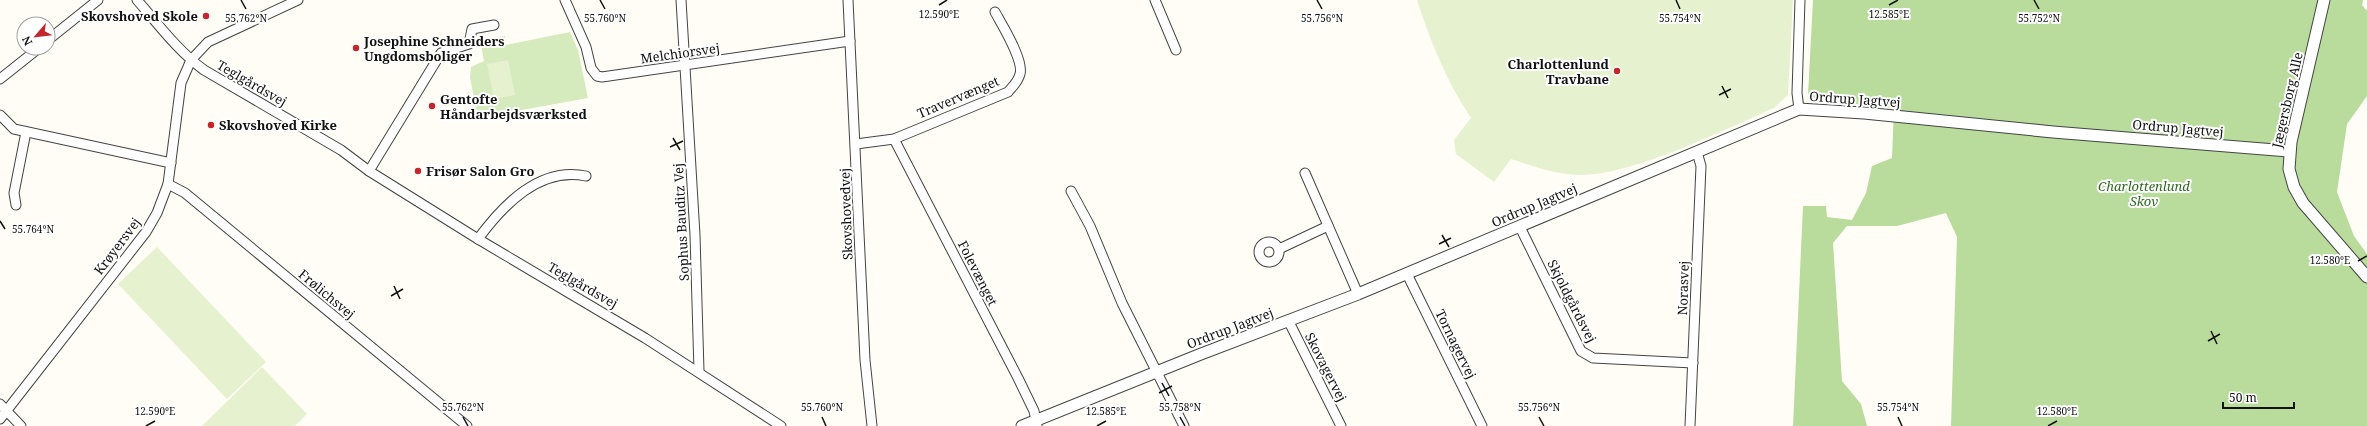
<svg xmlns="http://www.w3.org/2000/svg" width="2367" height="426" viewBox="0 0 2367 426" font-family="'Noto Serif',serif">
	<rect width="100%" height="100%" fill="#fffdf5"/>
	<polygon fill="#d5ebbd" points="570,32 578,50 588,98 478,118 470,78 471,67 484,61 480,40 505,36 506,45"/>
	<polygon fill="#b9dc9c" points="1813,0 2363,0 2362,5 2367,11 2367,96 2347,124 2337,192 2354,236 2367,254 2367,426 1951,426 1957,237 1946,213 1897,226 1847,226 1833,243 1842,381 1861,404 1867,426 1793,426 1803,206 1826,206 1827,217 1852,220 1866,193 1872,166 1892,158 1894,108 1819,100 1808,95"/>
	<g fill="#e6f2cf">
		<path d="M1417,0H1793L1788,95L1774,108C1724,130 1635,174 1582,175C1556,175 1535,167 1511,159L1494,182L1456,154L1454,140L1471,118C1447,82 1430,41 1417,0Z"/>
		<polygon points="508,60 515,95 494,99 487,64"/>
		<polygon points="157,247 266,362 227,399 118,284"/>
		<polygon points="262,367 307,414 295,426 202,426"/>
	</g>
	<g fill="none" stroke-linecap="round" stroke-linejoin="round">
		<g stroke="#444" stroke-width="11">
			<g id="minor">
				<path d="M137,0C158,24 178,51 204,70L341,150L369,171L478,239L645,338L781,426"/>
				<polyline points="565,0 586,47 591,68 597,76 602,77 850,41"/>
				<polyline points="681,0 695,235 699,371"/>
				<polyline points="848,0 865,360 872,426"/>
				<polyline points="1155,0 1176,50"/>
				<polyline points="48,40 98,0"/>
				<polyline points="0,79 39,48"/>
				<polyline points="1799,109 1797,93 1800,0"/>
				<polyline points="0,115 14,129 171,163"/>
				<polyline points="894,139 1018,378 1034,411 1037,426"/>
				<path d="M856,144L894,139L1008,92C1013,86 1018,82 1020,74C1024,60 1002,25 995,12"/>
				<polyline points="369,171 441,53 469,44 472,29 494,25"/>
				<polyline points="1305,173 1358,294"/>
				<polyline points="168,184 185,193 467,426"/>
				<polyline points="1071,191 1090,226 1122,303 1184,426"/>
				<polyline points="16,205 14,193 26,132"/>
				<polyline points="1520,227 1581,351 1593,358 1693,363"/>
				<path d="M478,239C503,205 540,166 586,176"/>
				<circle cx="1269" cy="252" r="10"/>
				<polyline points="1279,249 1328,226"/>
				<polyline points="1407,274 1482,426"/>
				<polyline points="1288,320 1341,426"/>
				<polyline points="0,404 21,426"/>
				<polyline points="0,419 146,232 157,213 168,184 181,83 191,60 208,42 298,0"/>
				<polyline points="1690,426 1701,166 1697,152"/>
			</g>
		</g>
		<g stroke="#444" stroke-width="13">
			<g id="tertiary">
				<polyline points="2324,0 2291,142 2289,169 2294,187 2303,203 2367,277"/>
				<polyline points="1022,426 1201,354 1358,294 1799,109 1864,113 2053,132 2289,151"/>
			</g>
		</g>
		<use href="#minor" stroke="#fff" stroke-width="9"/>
		<use href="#tertiary" stroke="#fff" stroke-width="11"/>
	</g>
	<path fill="none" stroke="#111" stroke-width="1.5" d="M241,0L246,9M600,0L605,9M1317,0L1322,9M1676,0L1680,9M2034,0L2039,9M939,5L947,0M1889,5L1898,0M1722,86L1728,98M1719,95L1731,89M673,138L680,150M670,147L683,141M0,221L5,229M1442,235L1449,247M1439,244L1451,238M2358,261L2367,256M394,286L400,299M391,296L403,289M2211,331L2217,344M2208,341L2220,334M1162,383L1169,396M1159,393L1172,386M463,417L468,426M822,417L826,426M1180,417L1185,426M1539,417L1544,426M1898,417L1902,426M146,426L155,421M1097,426L1106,421M2048,426L2057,421"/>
	<g fill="#c4262e" stroke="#fff" stroke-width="1.5">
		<circle cx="206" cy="16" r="4"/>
		<circle cx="356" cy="48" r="4"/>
		<circle cx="1617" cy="71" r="4"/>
		<circle cx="432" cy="106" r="4"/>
		<circle cx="211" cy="125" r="4"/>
		<circle cx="418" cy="171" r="4"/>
	</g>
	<g text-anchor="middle" stroke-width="4" stroke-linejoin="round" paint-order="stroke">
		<g font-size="13" font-weight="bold" fill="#111" stroke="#fff" text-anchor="start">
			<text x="198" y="21" text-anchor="end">Skovshoved Skole</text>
			<text x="364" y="46">Josephine Schneiders<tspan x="364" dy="15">Ungdomsboliger</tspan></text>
			<text x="1609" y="69" text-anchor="end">Charlottenlund<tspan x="1609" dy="15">Travbane</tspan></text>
			<text x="440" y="104">Gentofte<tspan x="440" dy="15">Håndarbejdsværksted</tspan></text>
			<text x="219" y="130">Skovshoved Kirke</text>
			<text x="426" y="176">Frisør Salon Gro</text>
		</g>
		<g font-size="13" fill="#111" stroke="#fff">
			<text transform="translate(680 53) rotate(-8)" y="5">Melchiorsvej</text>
			<text transform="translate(252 83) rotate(30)" y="5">Teglgårdsvej</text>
			<text transform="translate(958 97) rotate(-23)" y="5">Travervænget</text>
			<text transform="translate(1855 99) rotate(4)" y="5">Ordrup Jagtvej</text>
			<text transform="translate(2287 100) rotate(-77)" y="5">Jægersborg Alle</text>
			<text transform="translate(2178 128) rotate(5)" y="5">Ordrup Jagtvej</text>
			<text transform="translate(1534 205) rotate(-23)" y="5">Ordrup Jagtvej</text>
			<text transform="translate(846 214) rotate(-92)" y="5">Skovshovedvej</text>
			<text transform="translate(681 222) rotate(-93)" y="5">Sophus Bauditz Vej</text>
			<text transform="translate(117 246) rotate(-53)" y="5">Krøyersvej</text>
			<text transform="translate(978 273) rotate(63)" y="5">Folevænget</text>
			<text transform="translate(583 285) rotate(30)" y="5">Teglgårdsvej</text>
			<text transform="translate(1683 288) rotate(-88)" y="5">Norasvej</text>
			<text transform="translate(327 294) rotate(40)" y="5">Frølichsvej</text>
			<text transform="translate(1572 301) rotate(63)" y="5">Skjoldgårdsvej</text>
			<text transform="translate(1230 328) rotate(-21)" y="5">Ordrup Jagtvej</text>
			<text transform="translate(1456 344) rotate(64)" y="5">Tornagervej</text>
			<text transform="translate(1326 367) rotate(63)" y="5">Skovagervej</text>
		</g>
		<g font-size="13" font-style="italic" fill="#2f6b1f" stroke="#fff">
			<text x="2144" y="191">Charlottenlund<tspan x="2144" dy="15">Skov</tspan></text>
		</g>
	</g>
	<g font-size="10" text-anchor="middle" fill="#111" stroke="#fff" stroke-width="4" stroke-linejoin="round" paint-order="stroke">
		<text x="939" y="18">12.590°E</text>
		<text x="1889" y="18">12.585°E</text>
		<text x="246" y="22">55.762°N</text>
		<text x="605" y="22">55.760°N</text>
		<text x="1322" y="22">55.756°N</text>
		<text x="1680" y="22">55.754°N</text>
		<text x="2039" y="22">55.752°N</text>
		<text x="33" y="233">55.764°N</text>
		<text x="2330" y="264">12.580°E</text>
		<text x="463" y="411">55.762°N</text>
		<text x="822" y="411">55.760°N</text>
		<text x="1180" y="411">55.758°N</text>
		<text x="1539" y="411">55.756°N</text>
		<text x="1898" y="411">55.754°N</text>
		<text x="155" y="415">12.590°E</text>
		<text x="1106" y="415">12.585°E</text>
		<text x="2057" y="415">12.580°E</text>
	</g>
	<g transform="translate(36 36) rotate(242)"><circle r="19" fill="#ffffff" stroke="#a0a0a0"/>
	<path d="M0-3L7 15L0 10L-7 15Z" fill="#c4262e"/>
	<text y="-6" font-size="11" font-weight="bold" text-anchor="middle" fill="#111111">N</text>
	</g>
	<path d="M2223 402v6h71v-6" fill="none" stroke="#111111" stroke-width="2"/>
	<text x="2229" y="402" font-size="12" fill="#111111" stroke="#ffffff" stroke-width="3" paint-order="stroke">50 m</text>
</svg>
